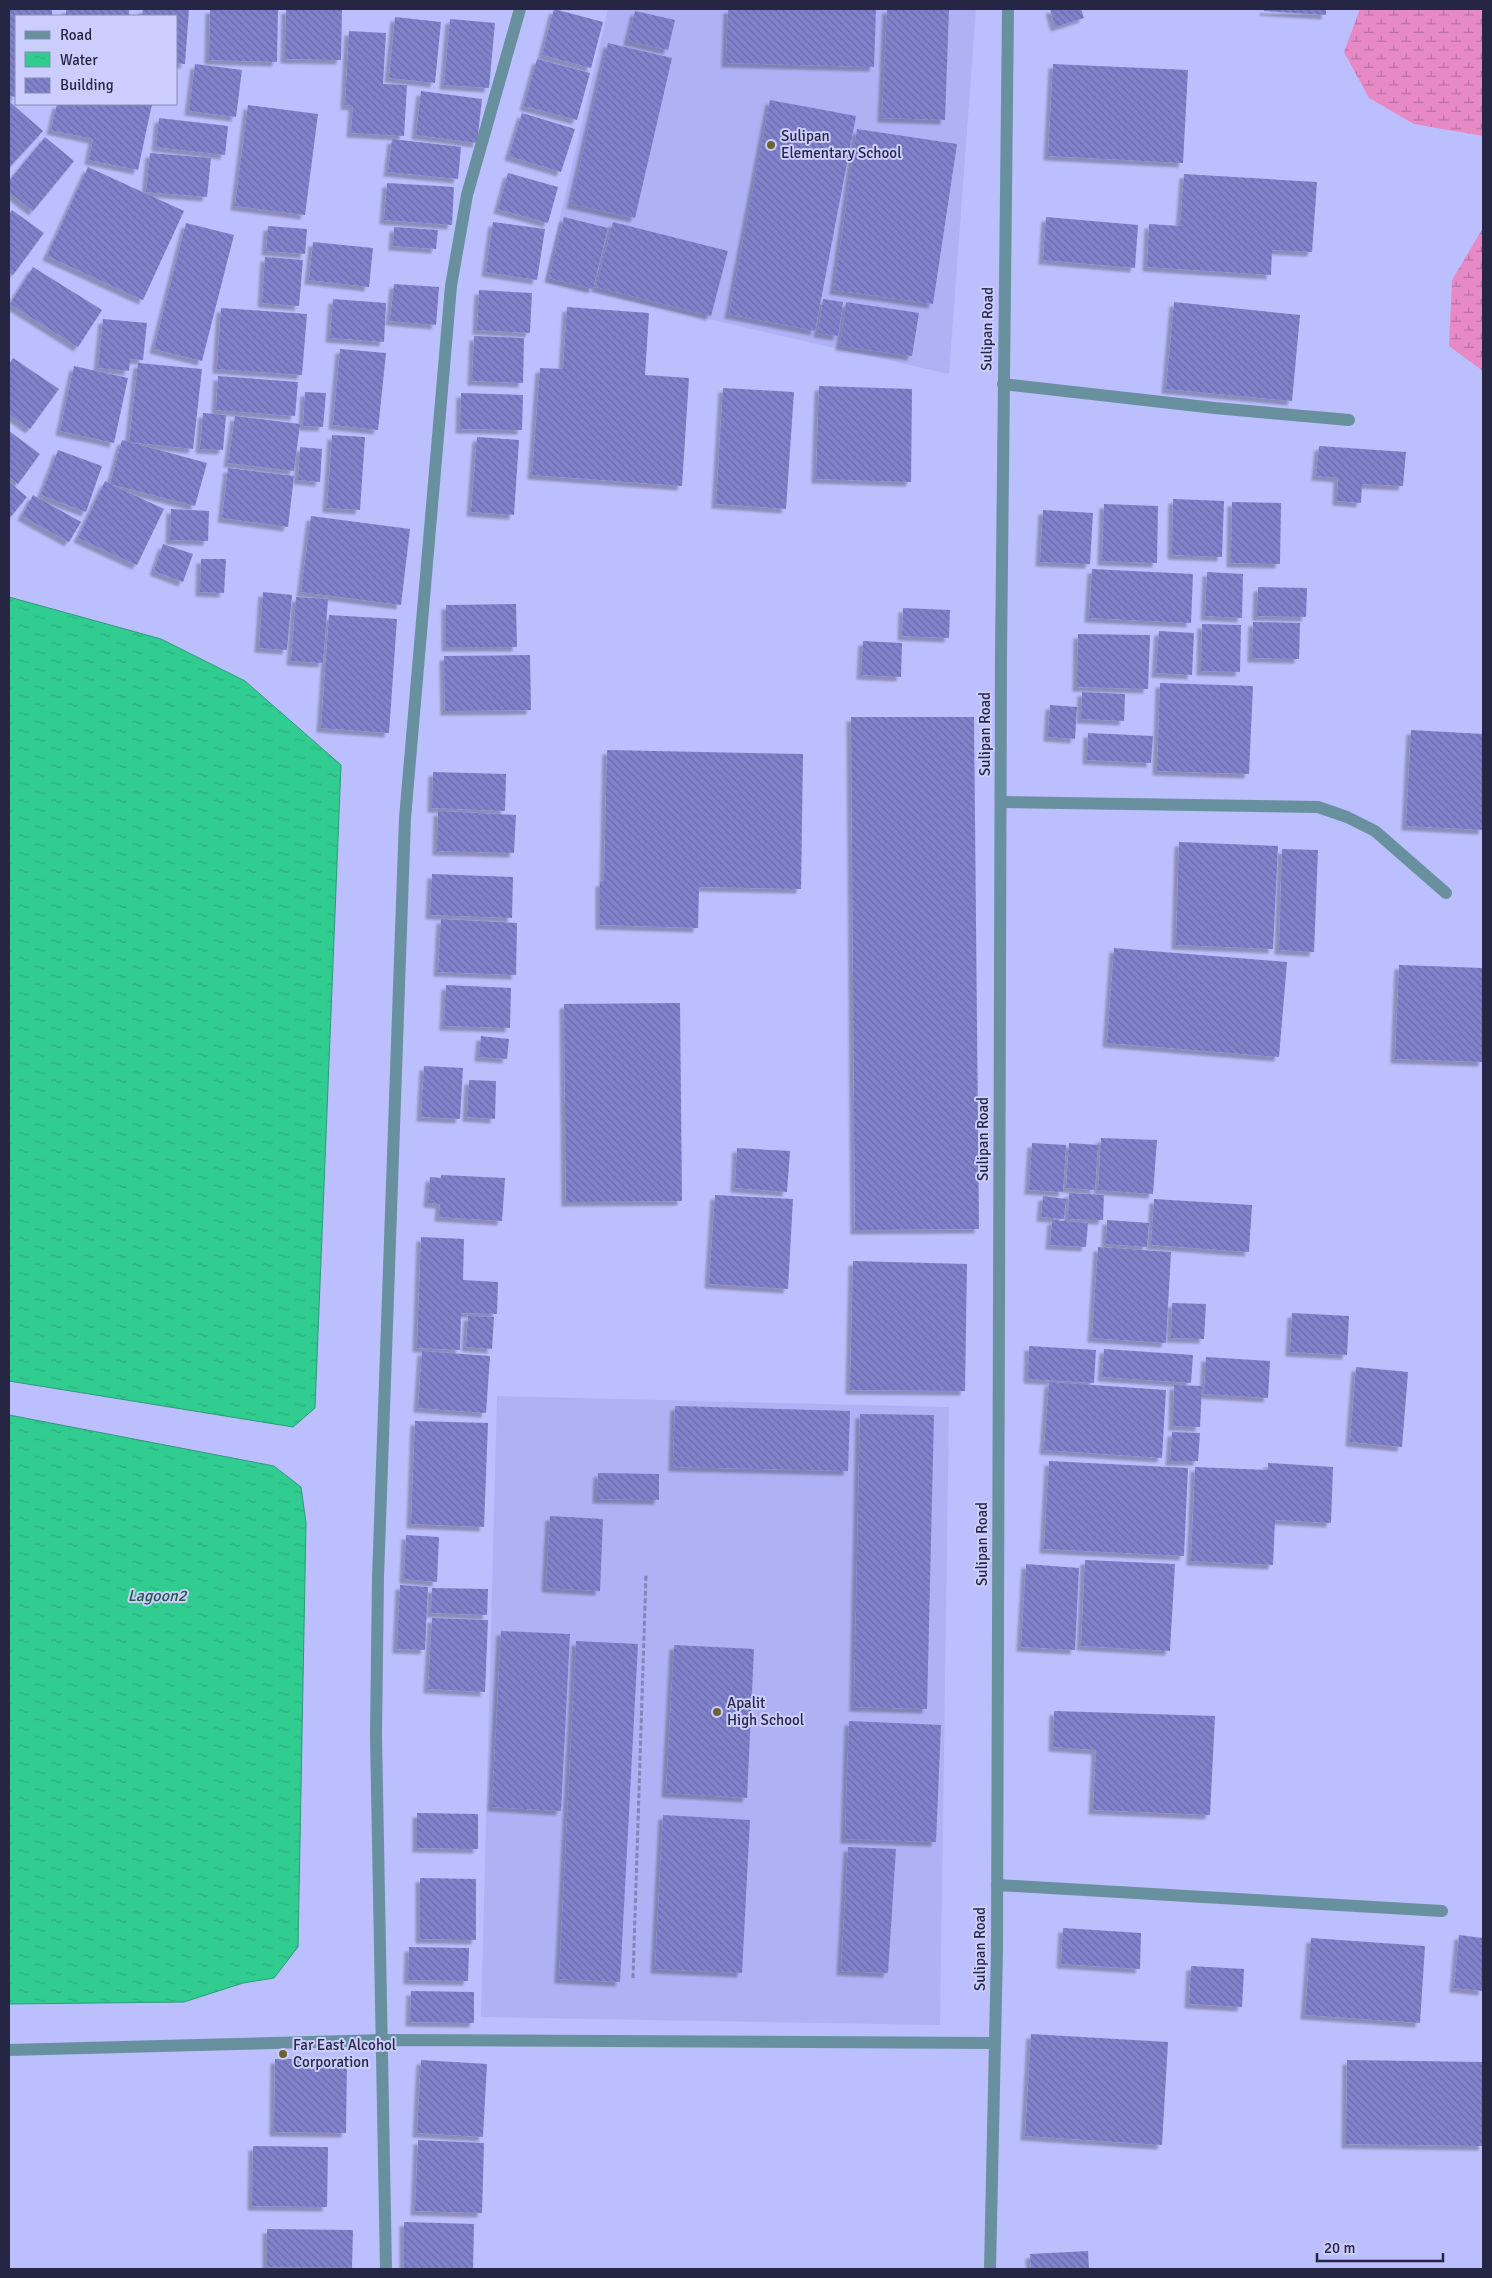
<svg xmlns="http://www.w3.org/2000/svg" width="1492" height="2278" viewBox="0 0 1492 2278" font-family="Signika,sans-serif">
	<defs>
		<pattern id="wetland-marsh" width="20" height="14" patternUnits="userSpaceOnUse" patternTransform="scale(1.25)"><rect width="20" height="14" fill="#e689c5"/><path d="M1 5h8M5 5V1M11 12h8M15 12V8" fill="none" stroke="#ba70a2"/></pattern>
		<pattern id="water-ripples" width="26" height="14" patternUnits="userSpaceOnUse" patternTransform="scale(1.25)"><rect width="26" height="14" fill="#31cc90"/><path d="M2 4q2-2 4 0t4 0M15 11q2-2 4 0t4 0" fill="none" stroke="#2baf7d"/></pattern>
		<pattern id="building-back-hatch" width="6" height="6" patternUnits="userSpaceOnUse" patternTransform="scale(1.25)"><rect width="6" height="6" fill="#8182cc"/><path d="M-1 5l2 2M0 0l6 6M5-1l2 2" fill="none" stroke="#696aa7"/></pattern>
		<filter id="shadow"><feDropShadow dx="-4.5" dy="4.5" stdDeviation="1" flood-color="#0004"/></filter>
	</defs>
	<rect width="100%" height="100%" fill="#bcbffd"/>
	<g fill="#aeb1f4">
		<polygon points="608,9 976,9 949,374 545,282"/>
		<polygon points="497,1396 949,1407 940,2025 481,2017"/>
	</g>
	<g fill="url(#wetland-marsh)">
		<polygon points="1360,9 1483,9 1483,136 1414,124 1369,98 1344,52"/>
		<polygon points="1483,228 1483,371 1449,346 1452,280"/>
	</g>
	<g fill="url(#water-ripples)" stroke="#2d9a79">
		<polygon points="9,597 161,639 245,681 341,765 315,1408 293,1427 9,1381"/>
		<polygon points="9,1415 274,1466 301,1487 306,1523 298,1947 274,1978 243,1983 184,2002 9,2004"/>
	</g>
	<g fill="url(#building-back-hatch)" filter="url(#shadow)">
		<polygon points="9,9 52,9 52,16 16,16 16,97 9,96"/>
		<rect x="66" y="9" width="63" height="7"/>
		<polygon points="143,9 189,9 185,64 176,63 176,16 142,16"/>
		<polygon points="210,9 278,9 277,62 209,60"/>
		<polygon points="286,9 342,9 341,60 285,59"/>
		<polygon points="554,9 603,22 591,68 542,55"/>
		<polygon points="728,9 876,9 874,67 726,63"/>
		<polygon points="887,9 949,9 945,120 882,118"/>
		<polygon points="1050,9 1081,9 1084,18 1055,27"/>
		<polygon points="1264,9 1326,9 1326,15 1264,11"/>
		<polygon points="635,11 675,20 668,50 628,41"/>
		<polygon points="395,17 441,22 435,83 389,78"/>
		<polygon points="450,19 495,23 489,88 444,85"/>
		<polygon points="349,31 386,33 383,84 407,85 404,136 351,133 353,106 345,105"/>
		<polygon points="608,43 672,58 635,218 571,204"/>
		<polygon points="537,59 590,73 577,120 524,106"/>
		<polygon points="195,64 242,70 236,117 189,111"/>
		<polygon points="1053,64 1188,70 1183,163 1048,156"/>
		<polygon points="421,91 482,99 477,143 416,135"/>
		<polygon points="770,100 856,116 815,331 729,314"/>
		<polygon points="10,102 43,131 9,168 9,104"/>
		<polygon points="57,104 152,104 138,170 89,160 93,139 51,130"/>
		<polygon points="248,105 318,114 305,215 235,206"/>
		<polygon points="522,113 575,129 561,172 509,156"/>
		<polygon points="159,118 228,126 225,155 156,147"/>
		<polygon points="857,129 957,144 933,304 834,290"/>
		<polygon points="45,137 74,161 33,211 9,192 9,181"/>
		<polygon points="392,139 461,147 458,179 388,172"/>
		<polygon points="150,153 211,158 207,197 146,192"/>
		<polygon points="88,167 184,211 143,300 47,256"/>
		<polygon points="508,173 558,187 548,223 498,209"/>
		<polygon points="1184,174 1317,182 1312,252 1272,250 1271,275 1147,267 1149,224 1180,226"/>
		<polygon points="387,183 454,187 452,225 384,220"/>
		<polygon points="12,210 44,233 13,275 9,272 9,215"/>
		<polygon points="564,217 608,228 593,289 549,278"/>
		<polygon points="1046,217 1138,225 1135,268 1043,260"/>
		<polygon points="493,222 545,229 537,280 486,272"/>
		<polygon points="613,222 728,251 711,316 596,287"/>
		<polygon points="186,223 234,235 202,361 154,349"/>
		<polygon points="268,226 307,229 305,254 266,251"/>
		<polygon points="394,227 438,230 436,249 393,246"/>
		<polygon points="313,242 373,248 369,287 309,280"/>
		<polygon points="265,257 303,260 299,306 262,303"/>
		<polygon points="33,267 102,310 78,347 10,304"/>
		<polygon points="394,284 439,287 436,325 390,321"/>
		<polygon points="479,290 532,293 530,333 477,330"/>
		<polygon points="333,299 386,303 384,342 330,338"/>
		<polygon points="823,299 843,302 838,336 818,333"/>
		<polygon points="846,302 919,313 912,356 840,346"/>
		<polygon points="1174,302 1300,315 1292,401 1166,389"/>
		<polygon points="567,307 649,313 645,375 689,378 682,486 532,475 540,368 563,369"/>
		<polygon points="221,308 307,314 302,375 217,369"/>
		<polygon points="103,319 147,323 143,360 130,359 129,371 98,368"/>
		<polygon points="474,336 524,338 523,383 472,381"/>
		<polygon points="340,349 386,353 378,430 333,425"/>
		<polygon points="13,358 59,389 30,429 9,414 9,364"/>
		<polygon points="138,363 202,369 193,449 129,442"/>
		<polygon points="74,366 128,378 114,443 60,431"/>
		<polygon points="218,376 298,382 295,416 216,410"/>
		<polygon points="819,386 912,389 911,482 816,479"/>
		<polygon points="723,388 794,392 786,509 716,504"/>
		<polygon points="305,392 326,393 323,427 303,426"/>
		<polygon points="461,393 523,395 522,430 460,429"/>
		<polygon points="203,413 226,415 223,450 200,449"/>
		<polygon points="235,416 300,424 294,471 228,463"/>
		<polygon points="9,431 40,454 18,484 9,477"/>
		<polygon points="332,435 365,437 360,510 327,508"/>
		<polygon points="477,437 519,440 514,515 471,512"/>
		<polygon points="122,440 207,463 195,506 110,484 164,509 137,565 78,538 105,481 110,484"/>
		<polygon points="1319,446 1406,452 1403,486 1362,484 1361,503 1337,501 1338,478 1316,476"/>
		<polygon points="300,447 322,449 320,482 298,480"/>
		<polygon points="58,450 102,466 86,512 41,495"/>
		<polygon points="228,468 294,476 288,527 222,518"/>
		<polygon points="9,482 27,497 9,519"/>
		<polygon points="33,495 81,522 69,542 22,516"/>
		<polygon points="1173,499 1224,501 1222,557 1172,555"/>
		<polygon points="1232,502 1281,503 1280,564 1231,563"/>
		<polygon points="1104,504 1158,506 1157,563 1102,561"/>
		<polygon points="171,509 209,511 208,541 170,540"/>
		<polygon points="1043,510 1093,513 1090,564 1040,562"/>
		<polygon points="311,516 410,529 401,605 301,592"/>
		<polygon points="163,544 193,554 183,582 154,571"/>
		<polygon points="201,559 226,559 224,593 200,592"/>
		<polygon points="1092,569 1193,574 1191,623 1089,618"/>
		<polygon points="1207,572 1243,574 1242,618 1205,616"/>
		<polygon points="1258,587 1307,588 1306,617 1257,616"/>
		<polygon points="263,592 292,595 287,650 259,648"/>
		<polygon points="296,597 328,599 323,663 291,661"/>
		<polygon points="516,604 517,647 446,647 446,605"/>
		<polygon points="903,608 950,610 949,638 902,636"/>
		<polygon points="329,615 397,619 389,733 321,728"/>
		<polygon points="1253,622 1300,623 1299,659 1252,658"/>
		<polygon points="1202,624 1241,625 1240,672 1201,671"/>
		<polygon points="1159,631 1194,633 1192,675 1156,673"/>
		<polygon points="1078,634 1150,635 1148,689 1077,687"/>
		<polygon points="863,641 902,643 901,677 861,675"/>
		<polygon points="530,655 531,710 445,711 444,656"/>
		<polygon points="1160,683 1253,686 1249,774 1157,771"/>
		<polygon points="1082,692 1125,694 1124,721 1081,719"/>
		<polygon points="1050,705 1077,707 1075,739 1048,737"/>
		<polygon points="851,717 974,717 979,1229 855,1230"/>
		<polygon points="1411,730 1483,734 1483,830 1406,826"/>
		<polygon points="1088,733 1153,736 1151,763 1087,760"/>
		<polygon points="607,750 803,754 801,889 699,887 698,928 600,925 600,882 604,882"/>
		<polygon points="433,772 506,774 505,811 432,808"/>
		<polygon points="438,811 516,815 514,853 437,851"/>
		<polygon points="1179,842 1278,846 1273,949 1176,945"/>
		<polygon points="1282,849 1318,850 1314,952 1279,950"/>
		<polygon points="432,874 513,877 512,918 430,915"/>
		<polygon points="441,919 517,923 516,975 438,972"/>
		<polygon points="1114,948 1287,962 1279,1057 1107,1043"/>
		<polygon points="1399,965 1483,968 1483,1062 1395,1059"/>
		<polygon points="446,985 511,988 510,1028 444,1026"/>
		<polygon points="680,1003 682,1201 566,1202 564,1004"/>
		<polygon points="481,1036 509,1039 507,1059 479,1057"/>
		<polygon points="424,1066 463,1068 460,1119 421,1117"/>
		<polygon points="469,1080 496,1081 495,1119 467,1117"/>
		<polygon points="1101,1138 1157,1140 1153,1194 1098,1190"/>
		<polygon points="1032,1143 1066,1145 1063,1192 1029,1190"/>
		<polygon points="1069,1143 1098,1145 1095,1190 1066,1188"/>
		<polygon points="737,1148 790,1151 787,1192 735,1188"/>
		<polygon points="441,1175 505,1178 502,1221 439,1217 440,1204 428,1203 430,1177 441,1178"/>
		<polygon points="1069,1193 1104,1195 1103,1220 1068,1219"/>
		<polygon points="715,1195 793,1199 788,1289 709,1284"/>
		<polygon points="1043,1196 1066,1199 1064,1219 1041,1217"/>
		<polygon points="1154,1199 1252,1205 1249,1252 1151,1245"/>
		<polygon points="1052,1220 1088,1223 1086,1247 1050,1245"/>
		<polygon points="1107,1220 1149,1223 1147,1247 1106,1244"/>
		<polygon points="421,1237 464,1239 463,1280 498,1282 497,1314 461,1313 460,1350 417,1348"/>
		<polygon points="1098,1247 1171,1252 1166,1343 1092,1338"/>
		<polygon points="853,1261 967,1264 965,1391 850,1390"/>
		<polygon points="1172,1303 1206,1304 1204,1339 1171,1338"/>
		<polygon points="1292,1313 1349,1316 1347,1355 1290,1352"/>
		<polygon points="468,1316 494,1317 492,1349 466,1347"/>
		<polygon points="1029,1346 1096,1350 1094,1383 1028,1379"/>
		<polygon points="1104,1349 1193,1355 1191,1383 1102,1377"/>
		<polygon points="422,1351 490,1356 486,1413 418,1408"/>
		<polygon points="1206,1357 1270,1361 1268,1398 1204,1394"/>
		<polygon points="1356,1367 1408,1372 1402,1447 1350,1442"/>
		<polygon points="1049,1382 1166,1390 1162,1458 1044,1450"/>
		<polygon points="1174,1385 1202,1386 1200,1427 1173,1426"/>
		<polygon points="675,1406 850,1411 848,1471 673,1467"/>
		<polygon points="860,1414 934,1415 927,1709 854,1707"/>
		<polygon points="415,1421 488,1423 484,1527 411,1524"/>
		<polygon points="1172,1432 1200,1433 1198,1461 1170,1461"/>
		<polygon points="1049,1461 1188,1468 1184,1556 1044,1549"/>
		<polygon points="1268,1463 1333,1467 1331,1523 1275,1520 1273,1565 1191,1561 1195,1467 1268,1470"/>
		<polygon points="598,1473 659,1474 659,1500 597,1499"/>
		<polygon points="550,1516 603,1519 600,1591 546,1588"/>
		<polygon points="406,1535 439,1537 437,1582 404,1579"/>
		<polygon points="1085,1560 1175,1564 1170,1651 1081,1646"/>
		<polygon points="1026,1564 1079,1568 1075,1650 1021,1647"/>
		<polygon points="400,1585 428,1587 425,1650 397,1649"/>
		<polygon points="432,1588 488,1589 487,1615 431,1613"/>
		<polygon points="432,1618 488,1620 485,1692 428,1689"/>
		<polygon points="501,1631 570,1634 561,1811 492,1807"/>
		<polygon points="576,1641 638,1644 620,1982 559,1979"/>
		<polygon points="674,1645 754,1649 747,1798 666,1793"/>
		<polygon points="1054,1711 1215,1716 1210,1815 1093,1810 1096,1750 1053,1747"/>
		<polygon points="849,1721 941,1725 936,1842 845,1839"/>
		<polygon points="417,1813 478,1814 478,1849 417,1848"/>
		<polygon points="663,1815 750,1820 742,1973 655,1969"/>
		<polygon points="848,1847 896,1849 888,1973 841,1971"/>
		<polygon points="420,1878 476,1879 476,1940 420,1939"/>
		<polygon points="1063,1928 1141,1933 1140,1969 1061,1964"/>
		<polygon points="1459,1935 1483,1938 1483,1991 1454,1988"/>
		<polygon points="1311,1938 1425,1946 1420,2023 1305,2015"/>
		<polygon points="409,1947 469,1948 468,1981 408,1980"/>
		<polygon points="1191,1966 1244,1969 1242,2007 1189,2004"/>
		<polygon points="411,1991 474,1992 474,2023 410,2022"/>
		<polygon points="1031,2034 1168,2042 1162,2145 1025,2136"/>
		<polygon points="275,2059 347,2059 346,2133 274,2132"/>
		<polygon points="421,2060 487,2064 483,2137 417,2133"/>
		<polygon points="1347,2060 1483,2062 1483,2146 1346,2144"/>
		<polygon points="418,2140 484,2143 482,2213 415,2211"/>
		<polygon points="253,2146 328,2147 327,2207 252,2206"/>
		<polygon points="404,2222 474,2224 473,2269 404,2269"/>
		<polygon points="267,2229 353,2230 352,2268 267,2267"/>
		<polygon points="1088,2251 1089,2269 1031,2269 1030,2254"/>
	</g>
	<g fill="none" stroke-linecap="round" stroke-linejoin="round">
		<polyline stroke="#8285b6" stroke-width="3" stroke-dasharray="5 2.5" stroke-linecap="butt" points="633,1978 646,1574"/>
		<g stroke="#68909f" stroke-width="12">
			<polyline points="1003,384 1215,408 1349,420"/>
			<polyline points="1001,802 1318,807 1347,817 1375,831 1446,893"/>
			<polyline points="997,1885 1442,1911"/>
			<polyline points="9,2050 384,2040 994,2043"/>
			<polyline points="386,2269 376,1735 378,1578 405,818 451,286 467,195 520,9"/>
			<polyline points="990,2269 997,1950 1001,655 1008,9"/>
		</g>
	</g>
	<g fill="#6a6430" stroke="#cbcefd" stroke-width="2">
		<circle cx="771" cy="145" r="5"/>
		<circle cx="717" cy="1712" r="5"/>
		<circle cx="283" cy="2054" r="5"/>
	</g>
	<g text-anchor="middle" stroke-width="4" stroke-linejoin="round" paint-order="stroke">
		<g font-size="15" fill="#252644" stroke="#cbcefd" text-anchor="start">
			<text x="781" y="141">Sulipan<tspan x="781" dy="17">Elementary School</tspan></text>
			<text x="727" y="1708">Apalit<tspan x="727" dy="17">High School</tspan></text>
			<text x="293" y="2050">Far East Alcohol<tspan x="293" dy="17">Corporation</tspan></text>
		</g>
		<g font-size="15" fill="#252644" stroke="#cbcefd">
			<text transform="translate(987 329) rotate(-89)" y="5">Sulipan Road</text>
			<text transform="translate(985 734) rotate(-90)" y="5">Sulipan Road</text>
			<text transform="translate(983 1139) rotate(-90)" y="5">Sulipan Road</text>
			<text transform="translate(982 1544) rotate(-90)" y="5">Sulipan Road</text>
			<text transform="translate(980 1949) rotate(-90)" y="5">Sulipan Road</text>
		</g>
		<g font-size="16" font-style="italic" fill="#205940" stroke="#cbcefd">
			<text x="157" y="1601">Lagoon2</text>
		</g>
	</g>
	<rect width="1492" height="2278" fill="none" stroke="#252644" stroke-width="20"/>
	<rect x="15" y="15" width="162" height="90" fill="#cbcefd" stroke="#898bb3"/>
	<rect x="25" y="31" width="25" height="8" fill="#68909f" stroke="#898bb3"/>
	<text x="60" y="40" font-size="15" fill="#252644">Road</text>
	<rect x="25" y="52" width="25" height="15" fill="url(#water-ripples)" stroke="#898bb3"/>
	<text x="60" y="65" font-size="15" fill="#252644">Water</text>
	<rect x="25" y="78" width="25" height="15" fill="url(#building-back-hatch)" stroke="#898bb3"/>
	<text x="60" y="90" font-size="15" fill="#252644">Building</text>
	<path d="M1317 2253v8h126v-8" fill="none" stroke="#252644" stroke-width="2.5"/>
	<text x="1324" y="2253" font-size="15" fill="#252644" stroke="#cbcefd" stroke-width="4" paint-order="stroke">20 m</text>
</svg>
